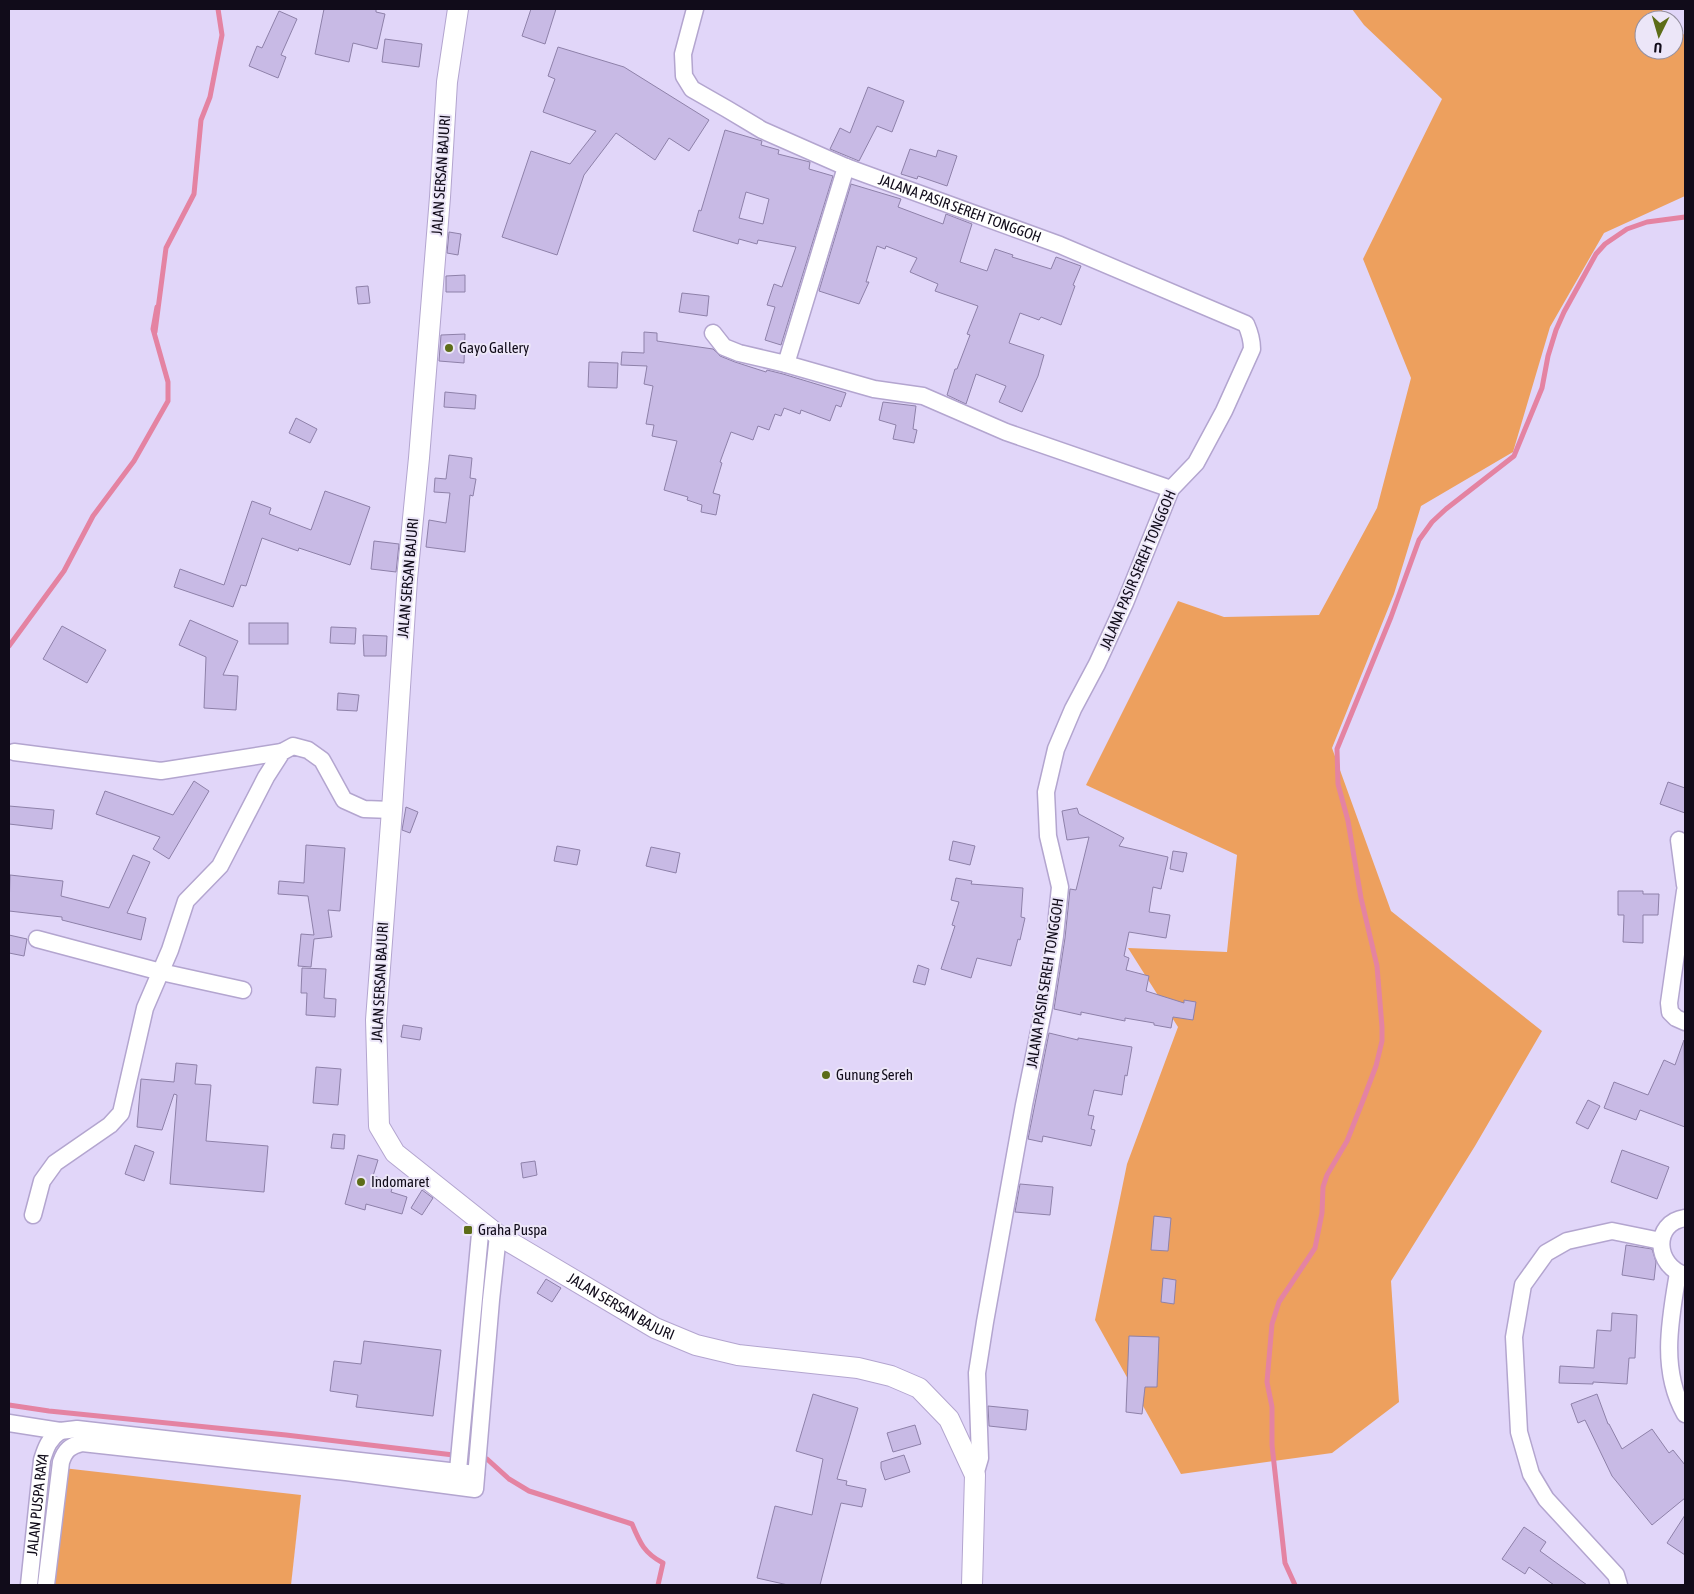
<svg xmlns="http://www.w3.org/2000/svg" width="1694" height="1594" viewBox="0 0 1694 1594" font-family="'Asap Condensed',sans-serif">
	<rect width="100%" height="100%" fill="#e1d6f9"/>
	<g fill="#eda05e">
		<polygon points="1352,9 1661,9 1671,20 1644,20 1644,50 1674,50 1674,23 1685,36 1685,196 1604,233 1550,327 1513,452 1421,506 1394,594 1332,748 1391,911 1542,1031 1475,1146 1391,1281 1399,1402 1332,1453 1181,1474 1095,1320 1127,1164 1178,1027 1128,948 1227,952 1237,855 1086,785 1178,601 1224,617 1319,615 1377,508 1411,378 1363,259 1442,99 1364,25"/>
		<polygon points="63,1468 301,1495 291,1585 50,1585"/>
	</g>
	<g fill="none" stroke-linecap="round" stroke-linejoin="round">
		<g stroke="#e483a2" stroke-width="5">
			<polyline points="9,646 64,571 93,516 134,461 168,401 168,382 153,329 157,307 155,332 166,248 194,194 201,120 210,97 222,35 218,9"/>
			<path d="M9,1405L49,1411L286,1435L487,1459L509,1479L529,1491L632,1524C640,1543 644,1553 663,1563L658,1585"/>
			<polyline points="1295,1585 1285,1563 1272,1445 1272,1407 1267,1382 1272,1324 1279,1302 1315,1248 1322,1213 1323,1187 1327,1175 1347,1141 1362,1103 1376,1066 1382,1041 1382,1027 1377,966 1361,898 1348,821 1338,784 1337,749 1391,617 1419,540 1432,522 1446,509 1514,456 1542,388 1548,356 1556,330 1564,312 1596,254 1605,244 1627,229 1647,222 1685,217"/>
		</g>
	</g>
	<g fill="#c8bae5" stroke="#8e81a9" fill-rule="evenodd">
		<polygon points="324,9 376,9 376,12 385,14 377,49 353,43 349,62 315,54"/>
		<polygon points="531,9 556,9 545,44 522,36"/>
		<polygon points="279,11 297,19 281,55 286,57 278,78 249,66 257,46 262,48"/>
		<polygon points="385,39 422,44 419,67 382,62"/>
		<polygon points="558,47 624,67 709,120 689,151 669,138 655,160 616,133 584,175 557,255 502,237 531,151 570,164 596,131 543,112 555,79 548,76"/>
		<polygon points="868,87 904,101 892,132 877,126 859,161 830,149 840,128 850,133"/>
		<path d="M725,130L762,141L761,145L779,150L778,154L810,162L809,169L833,176L781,345L765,340L775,307L767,305L774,284L782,287L796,247L758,240L757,244L739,239L738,244L693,231L699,210L701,211ZM746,192L769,199L763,224L739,218Z"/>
		<polygon points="910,149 936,157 938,150 957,156 947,186 918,176 917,179 901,174"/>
		<polygon points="851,184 901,199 898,207 943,224 946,214 972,224 960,262 987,271 995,249 1013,255 1012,257 1051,269 1056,257 1081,266 1073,285 1075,286 1061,325 1041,317 1039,320 1020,313 1009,343 1044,355 1038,376 1022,412 999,402 1006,386 976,374 966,404 947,395 955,369 957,369 970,335 967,334 978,306 935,291 938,284 910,272 917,258 886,246 885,249 877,246 866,282 869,282 859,304 819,291"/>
		<polygon points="449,232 461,234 458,255 447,253"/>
		<polygon points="465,275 465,292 446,292 446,276"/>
		<polygon points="368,286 370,303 358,304 356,287"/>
		<polygon points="682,293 709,296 707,316 679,312"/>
		<polygon points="644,332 657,333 657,341 713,349 720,356 735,362 766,372 767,370 783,374 846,393 841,407 836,405 830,421 801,410 800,414 784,408 781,416 775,414 769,430 758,426 753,440 731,432 720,462 722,463 713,493 720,495 716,515 701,512 702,505 687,500 688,497 664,490 677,441 652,436 654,425 646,424 653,386 644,384 647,366 621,365 622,352 644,353"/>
		<polygon points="465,334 464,363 439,361 441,335"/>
		<polygon points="589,362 618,363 617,388 588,387"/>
		<polygon points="445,392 476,395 475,409 444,407"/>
		<polygon points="883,402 916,406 913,429 917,430 914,443 893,439 896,425 879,420"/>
		<polygon points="296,418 317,429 310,443 289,433"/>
		<polygon points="449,455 472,458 470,478 476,479 473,496 470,495 465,552 426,547 429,520 446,523 450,493 434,492 435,478 446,479"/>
		<polygon points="325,491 370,507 350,565 299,548 298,551 262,538 246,586 241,585 233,607 174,587 180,569 224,585 252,501 271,508 269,514 311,530"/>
		<polygon points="374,541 399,544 396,572 371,569"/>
		<polygon points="190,620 238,641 223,675 238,676 236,710 204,708 206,657 179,645"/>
		<rect x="249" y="623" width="39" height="21"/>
		<polygon points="62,626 106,650 87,683 43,659"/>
		<polygon points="331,627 356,628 355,644 330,643"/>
		<polygon points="363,635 387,636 386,656 364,656"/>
		<polygon points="338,693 359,695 357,711 337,710"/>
		<polygon points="194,781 209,791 169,859 153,849 160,837 96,814 105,791 173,815"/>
		<polygon points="1668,782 1685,788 1685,813 1660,804"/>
		<polygon points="9,806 54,810 52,829 9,824"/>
		<polygon points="406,807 418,812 410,833 402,830"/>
		<polygon points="1077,808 1079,814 1124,838 1119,846 1168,857 1161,889 1153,887 1149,912 1170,915 1166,938 1129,932 1124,956 1129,958 1126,970 1149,976 1146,991 1184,1003 1184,1000 1196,1002 1193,1020 1173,1017 1171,1028 1154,1025 1154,1023 1125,1018 1125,1021 1081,1012 1081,1015 1054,1009 1065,938 1070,889 1076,890 1089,837 1067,840 1062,811"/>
		<polygon points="953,841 975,846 970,865 949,860"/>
		<polygon points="306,845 345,848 340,911 328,910 332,937 314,939 311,967 298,966 301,934 314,935 308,896 278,894 279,881 304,883"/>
		<polygon points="557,846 580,850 577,865 554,861"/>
		<polygon points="651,847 680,853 676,873 646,866"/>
		<polygon points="1173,851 1187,853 1183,872 1170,869"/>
		<polygon points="133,855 150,862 127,913 146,918 141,940 62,920 62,917 9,911 10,875 63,881 61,896 109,908"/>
		<polygon points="956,878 972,881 971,884 1023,888 1021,917 1025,918 1020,940 1018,939 1011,966 977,958 971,978 941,969 955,926 952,925 959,902 951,900"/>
		<polygon points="1618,891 1643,891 1643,894 1659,894 1658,915 1643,915 1643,943 1623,942 1624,915 1618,915"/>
		<polygon points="9,935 27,939 24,956 9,953"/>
		<polygon points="918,965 929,969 925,985 913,982"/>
		<polygon points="302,968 326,969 324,998 336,999 335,1017 306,1015 307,993 301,993"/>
		<polygon points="403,1025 422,1028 420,1040 401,1037"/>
		<polygon points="1049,1033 1078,1040 1078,1038 1132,1047 1127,1076 1125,1075 1122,1095 1094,1090 1088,1115 1094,1116 1091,1129 1095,1130 1091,1146 1043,1136 1042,1142 1028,1139"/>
		<polygon points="1684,1040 1685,1127 1640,1110 1636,1120 1604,1108 1614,1082 1648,1095 1664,1060 1675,1065"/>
		<polygon points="176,1063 197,1065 195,1084 211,1085 206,1141 268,1146 264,1192 170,1184 177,1095 174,1094 162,1130 137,1127 141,1079 174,1082"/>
		<polygon points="316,1067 341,1069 338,1105 313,1103"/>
		<polygon points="1588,1100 1600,1106 1588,1129 1576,1123"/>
		<polygon points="333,1134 345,1135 344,1149 331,1148"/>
		<polygon points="135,1145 154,1152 144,1181 125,1174"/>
		<polygon points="1622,1150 1669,1167 1657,1199 1611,1182"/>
		<polygon points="358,1155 378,1160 373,1176 394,1182 391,1192 407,1197 402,1214 366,1204 365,1210 345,1204"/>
		<polygon points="535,1161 537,1175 523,1178 521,1163"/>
		<polygon points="1020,1184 1053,1187 1050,1215 1015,1212"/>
		<polygon points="422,1190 433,1198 422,1215 411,1208"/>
		<polygon points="1154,1216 1171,1218 1168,1251 1151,1250"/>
		<polygon points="1626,1245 1652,1249 1656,1262 1654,1280 1622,1275"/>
		<polygon points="1163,1278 1176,1280 1174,1304 1161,1302"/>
		<polygon points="546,1279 561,1288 552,1302 537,1293"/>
		<polygon points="1612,1313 1637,1315 1635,1358 1629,1358 1627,1384 1593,1382 1593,1384 1559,1383 1560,1366 1594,1368 1597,1330 1611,1331"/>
		<polygon points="1129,1336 1159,1337 1157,1387 1145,1387 1142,1414 1126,1412"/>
		<polygon points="364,1341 441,1350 433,1416 356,1407 358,1395 330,1391 334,1361 361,1364"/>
		<polygon points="813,1394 858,1408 837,1479 847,1481 846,1485 866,1489 862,1507 841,1503 820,1585 788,1585 757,1578 775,1506 812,1515 823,1459 796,1451"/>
		<polygon points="1597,1394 1608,1424 1609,1424 1622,1449 1652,1429 1669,1453 1673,1450 1685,1465 1685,1498 1652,1525 1612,1476 1585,1420 1578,1423 1571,1404"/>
		<polygon points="988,1406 1028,1410 1026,1430 989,1426"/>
		<polygon points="915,1425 921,1444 893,1452 887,1433"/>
		<polygon points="904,1455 910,1472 885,1480 881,1468 881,1462"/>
		<polygon points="1685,1515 1685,1555 1667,1543"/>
		<polygon points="1524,1527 1546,1542 1540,1551 1587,1585 1554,1585 1529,1567 1525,1574 1502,1559"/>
	</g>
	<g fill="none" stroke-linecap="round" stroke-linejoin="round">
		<g stroke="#b3a5cf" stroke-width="19">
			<g id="minor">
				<path id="s1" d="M695,9L683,54L684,76L692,89L727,109L762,130L846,167L1060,245L1246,324C1250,333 1252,340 1252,349L1224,411L1196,463L1171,489L1125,603L1097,664L1073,709L1056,749L1046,792L1048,836L1060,887L1055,936L1044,1007L1024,1105L985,1322L977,1373L980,1458L975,1475"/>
				<polyline points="713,333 724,347 739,353 786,364 846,167"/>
				<polyline points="786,364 874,389 923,396 1006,432 1171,489"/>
				<polyline points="14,752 161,771 282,752"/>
				<polyline points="1679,840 1685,885"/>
				<polyline points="1685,891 1669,1003 1670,1012 1676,1018 1685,1022"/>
				<polyline points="37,939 161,972 243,990"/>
				<polyline points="33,1215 42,1181 55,1163 110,1125 121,1113 145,1008 170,950 186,901 220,866 266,777 282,752 293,746 308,750 322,760 344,800 364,809 392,810"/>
				<path d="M1685,1218C1652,1223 1655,1266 1685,1275"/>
				<path d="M1678,1273C1670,1320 1660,1370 1685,1414"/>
				<polyline points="9,1423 60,1431 77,1429 476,1474"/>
				<polyline points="457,1481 481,1223"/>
				<path id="s2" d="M29,1585L42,1460C46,1447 49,1439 60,1431"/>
				<path d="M46,1585L61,1462C65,1450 70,1446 82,1443L346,1472L475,1489L491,1300L498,1235"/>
				<polyline points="1619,1585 1616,1575 1546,1499 1531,1474 1519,1432 1514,1337 1523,1285 1546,1253 1567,1241 1612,1231 1661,1241"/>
			</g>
		</g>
		<g stroke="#b3a5cf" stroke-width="22">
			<g id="major">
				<path id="s3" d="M458,9L447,82L440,197L419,458L407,579L392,810L376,1020L379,1126L395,1153L498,1235L655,1328L696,1345L738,1355L858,1368L891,1376L919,1388L949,1419L975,1475L972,1585"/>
			</g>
		</g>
		<use href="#minor" stroke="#fff" stroke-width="16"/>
		<use href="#major" stroke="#fff" stroke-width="20"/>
	</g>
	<g fill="#5d6d18" stroke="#ece6f8" stroke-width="2">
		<circle cx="449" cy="348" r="5"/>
		<circle cx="826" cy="1075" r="5"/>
		<circle cx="361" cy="1182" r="5"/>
		<rect x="463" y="1225" width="10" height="10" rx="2.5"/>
	</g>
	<g text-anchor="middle" stroke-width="4" stroke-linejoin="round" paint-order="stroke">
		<g font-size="15" fill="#110c1a" stroke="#ece6f8">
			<text transform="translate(441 175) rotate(-86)" y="5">JALAN SERSAN BAJURI</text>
			<text dy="5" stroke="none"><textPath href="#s1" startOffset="378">JALANA PASIR SEREH TONGGOH</textPath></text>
			<text transform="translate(1138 570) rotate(-67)" y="5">JALANA PASIR SEREH TONGGOH</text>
			<text transform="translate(408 578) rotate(-85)" y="5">JALAN SERSAN BAJURI</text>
			<text transform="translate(380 982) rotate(-87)" y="5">JALAN SERSAN BAJURI</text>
			<text transform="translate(1045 983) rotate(-81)" y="5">JALANA PASIR SEREH TONGGOH</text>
			<text dy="5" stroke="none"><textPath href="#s3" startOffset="1426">JALAN SERSAN BAJURI</textPath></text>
			<text dy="5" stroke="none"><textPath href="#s2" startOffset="81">JALAN PUSPA RAYA</textPath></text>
		</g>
		<g font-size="15" fill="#110c1a" stroke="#ece6f8" text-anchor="start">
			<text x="459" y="353">Gayo Gallery</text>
			<text x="836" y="1080">Gunung Sereh</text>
			<text x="371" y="1187">Indomaret</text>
			<text x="478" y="1235">Graha Puspa</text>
		</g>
	</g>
	<rect width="1694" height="1594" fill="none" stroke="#110c1a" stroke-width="20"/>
	<g transform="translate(1659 35) rotate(185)"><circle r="24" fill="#ece6f8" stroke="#948f9f"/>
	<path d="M0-4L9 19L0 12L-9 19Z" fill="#5d6d18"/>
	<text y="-8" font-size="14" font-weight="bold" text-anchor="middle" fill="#110c1a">U</text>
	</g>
</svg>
